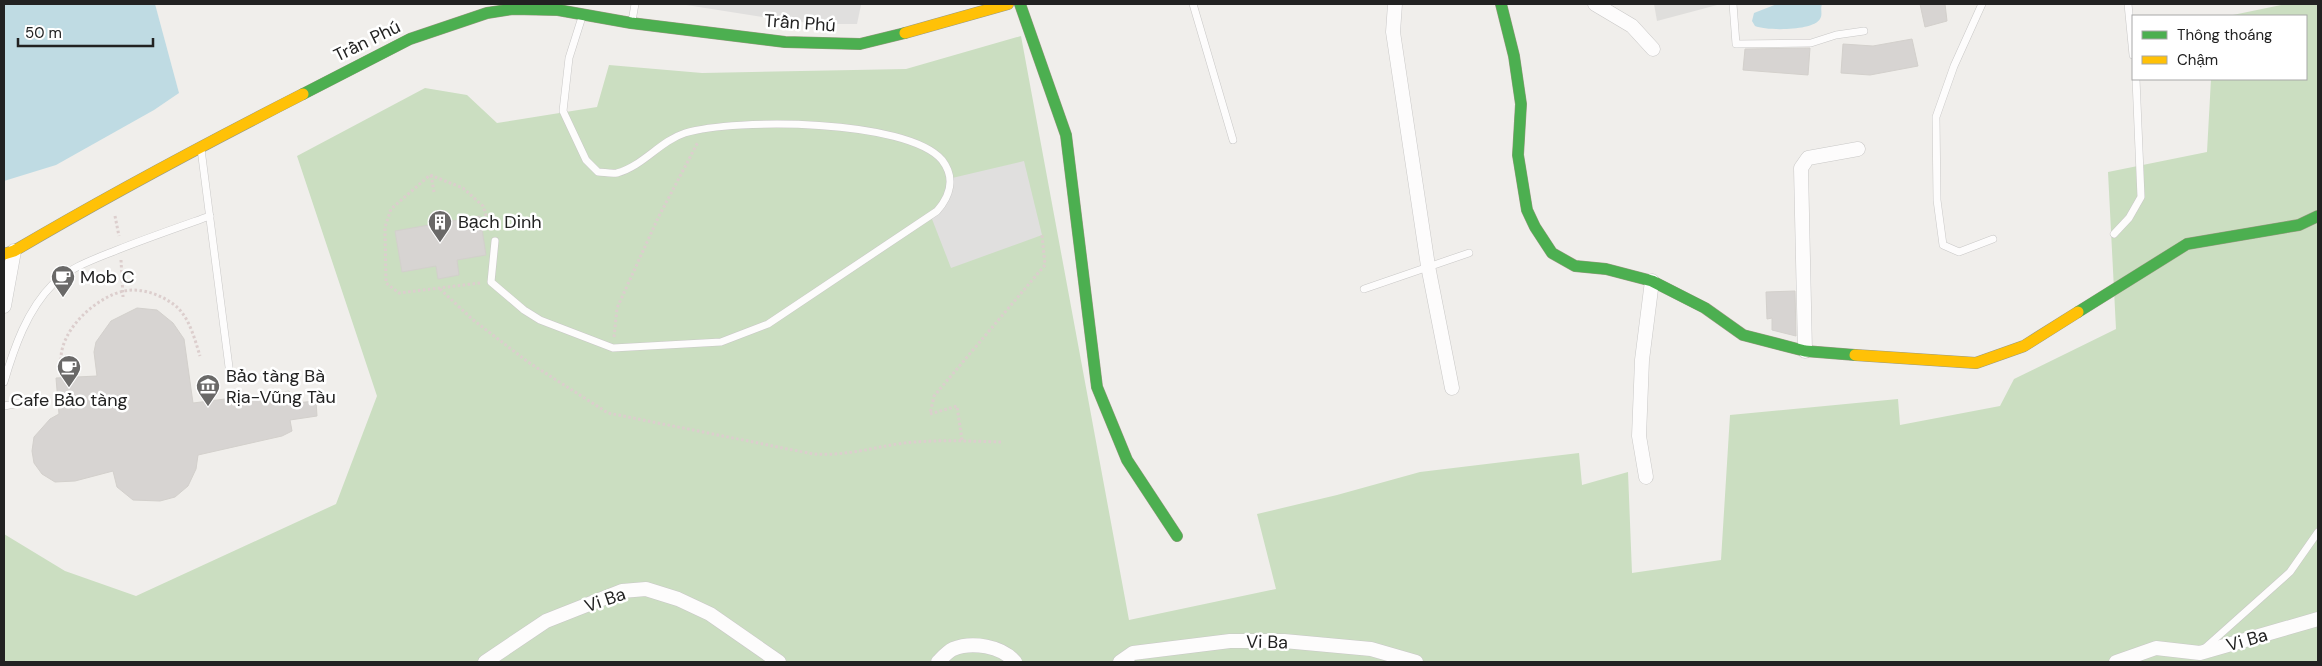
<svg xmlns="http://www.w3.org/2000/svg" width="2322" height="666" viewBox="0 0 2322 666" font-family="'DM Sans',sans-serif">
	<rect width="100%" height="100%" fill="#f0eeeb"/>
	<polygon fill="#dfdedc" points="1654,4 1721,4 1657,21"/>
	<polygon fill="#cbdec1" points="2286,4 2318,4 2318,662 4,662 4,534 65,571 136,596 336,504 377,396 297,156 425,88 467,95 497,123 597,107 609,65 702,73 906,69 1021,36 1129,620 1276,589 1257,514 1337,495 1420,472 1579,453 1582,485 1628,472 1632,573 1721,560 1730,415 1898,399 1900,425 2000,406 2014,379 2116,329 2108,172 2207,152 2211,79 2306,79 2306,16 2228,16"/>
	<g fill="#e0dfde">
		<polygon points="680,4 843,4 861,5 857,24 826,24 787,21"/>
		<polygon points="1024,161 1042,235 951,268 932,219 952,178"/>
	</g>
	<g fill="#bfdbe3">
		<polygon points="4,4 155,4 179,93 154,110 56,165 4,181"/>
		<path d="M1777,4H1822C1820,9 1823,14 1820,19C1813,31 1767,31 1755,26L1752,21L1754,13Z"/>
	</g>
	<g fill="#d7d4d2" stroke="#d3d0cc">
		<polygon points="1920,4 1945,4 1947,21 1925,27"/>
		<polygon points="1912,39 1918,66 1870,75 1841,73 1843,44 1873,46"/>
		<polygon points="1810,48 1808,75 1743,70 1745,49"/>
		<polygon points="480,216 486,255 457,260 459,275 438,279 436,266 402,272 395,231"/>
		<polygon points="1795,291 1796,336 1772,330 1772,318 1767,319 1766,292"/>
		<polygon points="137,308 157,310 173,323 184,339 193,403 289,391 295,403 316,401 317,416 290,420 292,431 282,436 198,455 196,469 188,486 175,497 160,501 133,500 117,487 113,471 75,481 55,482 42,474 34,463 32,451 34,437 50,419 59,414 56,378 97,376 94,352 96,342 111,321"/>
	</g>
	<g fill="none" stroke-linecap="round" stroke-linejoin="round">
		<g stroke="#c9c8c7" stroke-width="8">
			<g id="lane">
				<polyline points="1193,4 1233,140"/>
				<polyline points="1733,4 1736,44 1811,43 1836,35 1864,31"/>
				<polyline points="1982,4 1954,66 1936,117 1937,200 1943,245 1959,252 1993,239"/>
				<polyline points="2128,4 2133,55"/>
				<polyline points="632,21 635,4"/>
				<polyline points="201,149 229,367"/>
				<polyline points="2114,234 2129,218 2141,197 2136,79"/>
				<path d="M495,241L491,282L524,310L540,320L613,348L721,342L768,324L937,211C950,196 956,178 942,160C907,119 735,118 685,133C660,141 643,166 617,173C611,174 603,172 598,172L586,160L563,111L569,58L582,17"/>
				<polyline points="1364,289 1469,253"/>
				<path d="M4,382C14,348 27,310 53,284C70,267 95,259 117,250C147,238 179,227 210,216"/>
				<polyline points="4,406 20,403"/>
				<polyline points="2206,647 2290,572 2318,532"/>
			</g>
		</g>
		<g stroke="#c9c8c7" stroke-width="15">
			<g id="street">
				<polyline points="1395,4 1393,32 1428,266 1452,388"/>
				<polyline points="1595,4 1632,26 1653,49"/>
				<polyline points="4,306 14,251"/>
				<polyline points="1805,351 1801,168 1808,158 1858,149"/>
				<polyline points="1646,477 1639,436 1642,360 1652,281"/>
				<polyline points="485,662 546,621 622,591 646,589 678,599 710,614 779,662"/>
				<path d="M938,662C942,658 947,652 953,649C972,641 1002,646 1015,662"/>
				<polyline points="1120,662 1133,653 1230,641 1284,641 1371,649 1416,662"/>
				<polyline points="2116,662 2156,648 2200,653 2318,619"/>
			</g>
		</g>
		<g stroke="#999a82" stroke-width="12">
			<g id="fast">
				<polyline points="1020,4 1066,135 1097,387 1127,460 1177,536"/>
				<polyline points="1501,4 1514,56 1521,104 1518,155 1527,210 1535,227 1552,253 1575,266 1606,269 1652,281 1705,308 1743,335 1805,351 1855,355"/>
				<polyline points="303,94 410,39 487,13 513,9 558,10 631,23 785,42 860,44 905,33"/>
				<polyline points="2078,312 2187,244 2299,225 2318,216"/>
			</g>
		</g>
		<g stroke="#999a82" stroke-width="12">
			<g id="slow">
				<polyline points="905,33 1008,4"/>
				<path d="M4,254L14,251C109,195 205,144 303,94"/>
				<polyline points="1855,355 1976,363 2024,346 2078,312"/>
			</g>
		</g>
		<g stroke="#dccecd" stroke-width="3" stroke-dasharray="2.5 2.5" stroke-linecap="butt">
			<polyline points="431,175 434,192"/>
			<polyline points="115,216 119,236"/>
			<polyline points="121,260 123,297"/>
			<polyline points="480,283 399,293 386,283 385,227 391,209 430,175 463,188 483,206 491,231"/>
			<path d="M440,289L472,319L528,362L608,413L813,454C844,456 867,449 897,444C932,439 966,441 1001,442"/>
			<polyline points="614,337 617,308 658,218 698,142"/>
			<path d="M61,360C60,330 96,297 124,291C142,287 165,296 178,308C190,320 195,340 200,356"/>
			<polyline points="962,440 957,406 930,414 934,396 1045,265 1042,235"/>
		</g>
		<use href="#lane" stroke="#fdfcfc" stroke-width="7"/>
		<use href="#street" stroke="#fdfcfc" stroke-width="14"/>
		<use href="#fast" stroke="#4caf50" stroke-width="11"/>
		<use href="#slow" stroke="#ffc107" stroke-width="11"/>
	</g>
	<defs>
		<g id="building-pin" transform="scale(1.25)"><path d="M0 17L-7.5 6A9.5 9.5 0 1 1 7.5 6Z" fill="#6a6968" stroke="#fff"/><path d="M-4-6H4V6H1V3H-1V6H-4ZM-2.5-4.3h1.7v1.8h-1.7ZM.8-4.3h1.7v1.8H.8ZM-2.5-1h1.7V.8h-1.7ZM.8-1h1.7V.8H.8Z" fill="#fff"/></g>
		<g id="cafe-pin" transform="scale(1.25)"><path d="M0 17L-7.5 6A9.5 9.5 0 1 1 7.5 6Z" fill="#6a6968" stroke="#fff"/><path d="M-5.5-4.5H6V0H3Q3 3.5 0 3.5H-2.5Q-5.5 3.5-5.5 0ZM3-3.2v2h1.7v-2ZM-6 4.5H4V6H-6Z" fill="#fff"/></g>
		<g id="museum-pin" transform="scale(1.25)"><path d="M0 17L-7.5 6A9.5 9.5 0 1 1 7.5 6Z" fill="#6a6968" stroke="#fff"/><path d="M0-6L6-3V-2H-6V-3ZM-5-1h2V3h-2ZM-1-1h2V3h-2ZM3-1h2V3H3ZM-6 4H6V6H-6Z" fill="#fff"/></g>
	</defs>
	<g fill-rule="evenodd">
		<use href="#building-pin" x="440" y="222"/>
		<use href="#cafe-pin" x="63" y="277"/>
		<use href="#cafe-pin" x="69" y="367"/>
		<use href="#museum-pin" x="208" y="386"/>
	</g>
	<g text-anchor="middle" stroke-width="5" stroke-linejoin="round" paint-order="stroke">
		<g font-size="18" fill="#222" stroke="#fff">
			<text transform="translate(800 23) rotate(4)" y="6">Trần Phú</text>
			<text transform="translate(367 41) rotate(-26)" y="6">Trần Phú</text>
			<text transform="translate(605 600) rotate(-19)" y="6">Vi Ba</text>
			<text transform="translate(2247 640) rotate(-16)" y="6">Vi Ba</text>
			<text transform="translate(1267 642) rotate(1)" y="6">Vi Ba</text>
		</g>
		<g font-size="18" fill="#222" stroke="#fff" text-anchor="start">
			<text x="458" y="228">Bạch Dinh</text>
			<text x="80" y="283">Mob C</text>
			<text x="226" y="382">Bảo tàng Bà<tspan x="226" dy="21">Rịa-Vũng Tàu</tspan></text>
			<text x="69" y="406" text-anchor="middle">Cafe Bảo tàng</text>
		</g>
	</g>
	<rect width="2322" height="666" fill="none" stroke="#222222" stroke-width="10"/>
	<rect x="2132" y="15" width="175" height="65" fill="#ffffff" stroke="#a7a7a7"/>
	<rect x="2142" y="31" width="25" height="8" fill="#4caf50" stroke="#a7a7a7"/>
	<text x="2177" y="40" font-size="15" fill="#222222">Thông thoáng</text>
	<rect x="2142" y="56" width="25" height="8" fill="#ffc107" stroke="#a7a7a7"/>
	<text x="2177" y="65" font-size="15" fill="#222222">Chậm</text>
	<path d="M18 38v8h135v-8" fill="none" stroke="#222222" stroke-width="2.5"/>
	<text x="25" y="38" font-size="15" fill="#222222" stroke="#ffffff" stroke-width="4" paint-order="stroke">50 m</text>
</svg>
